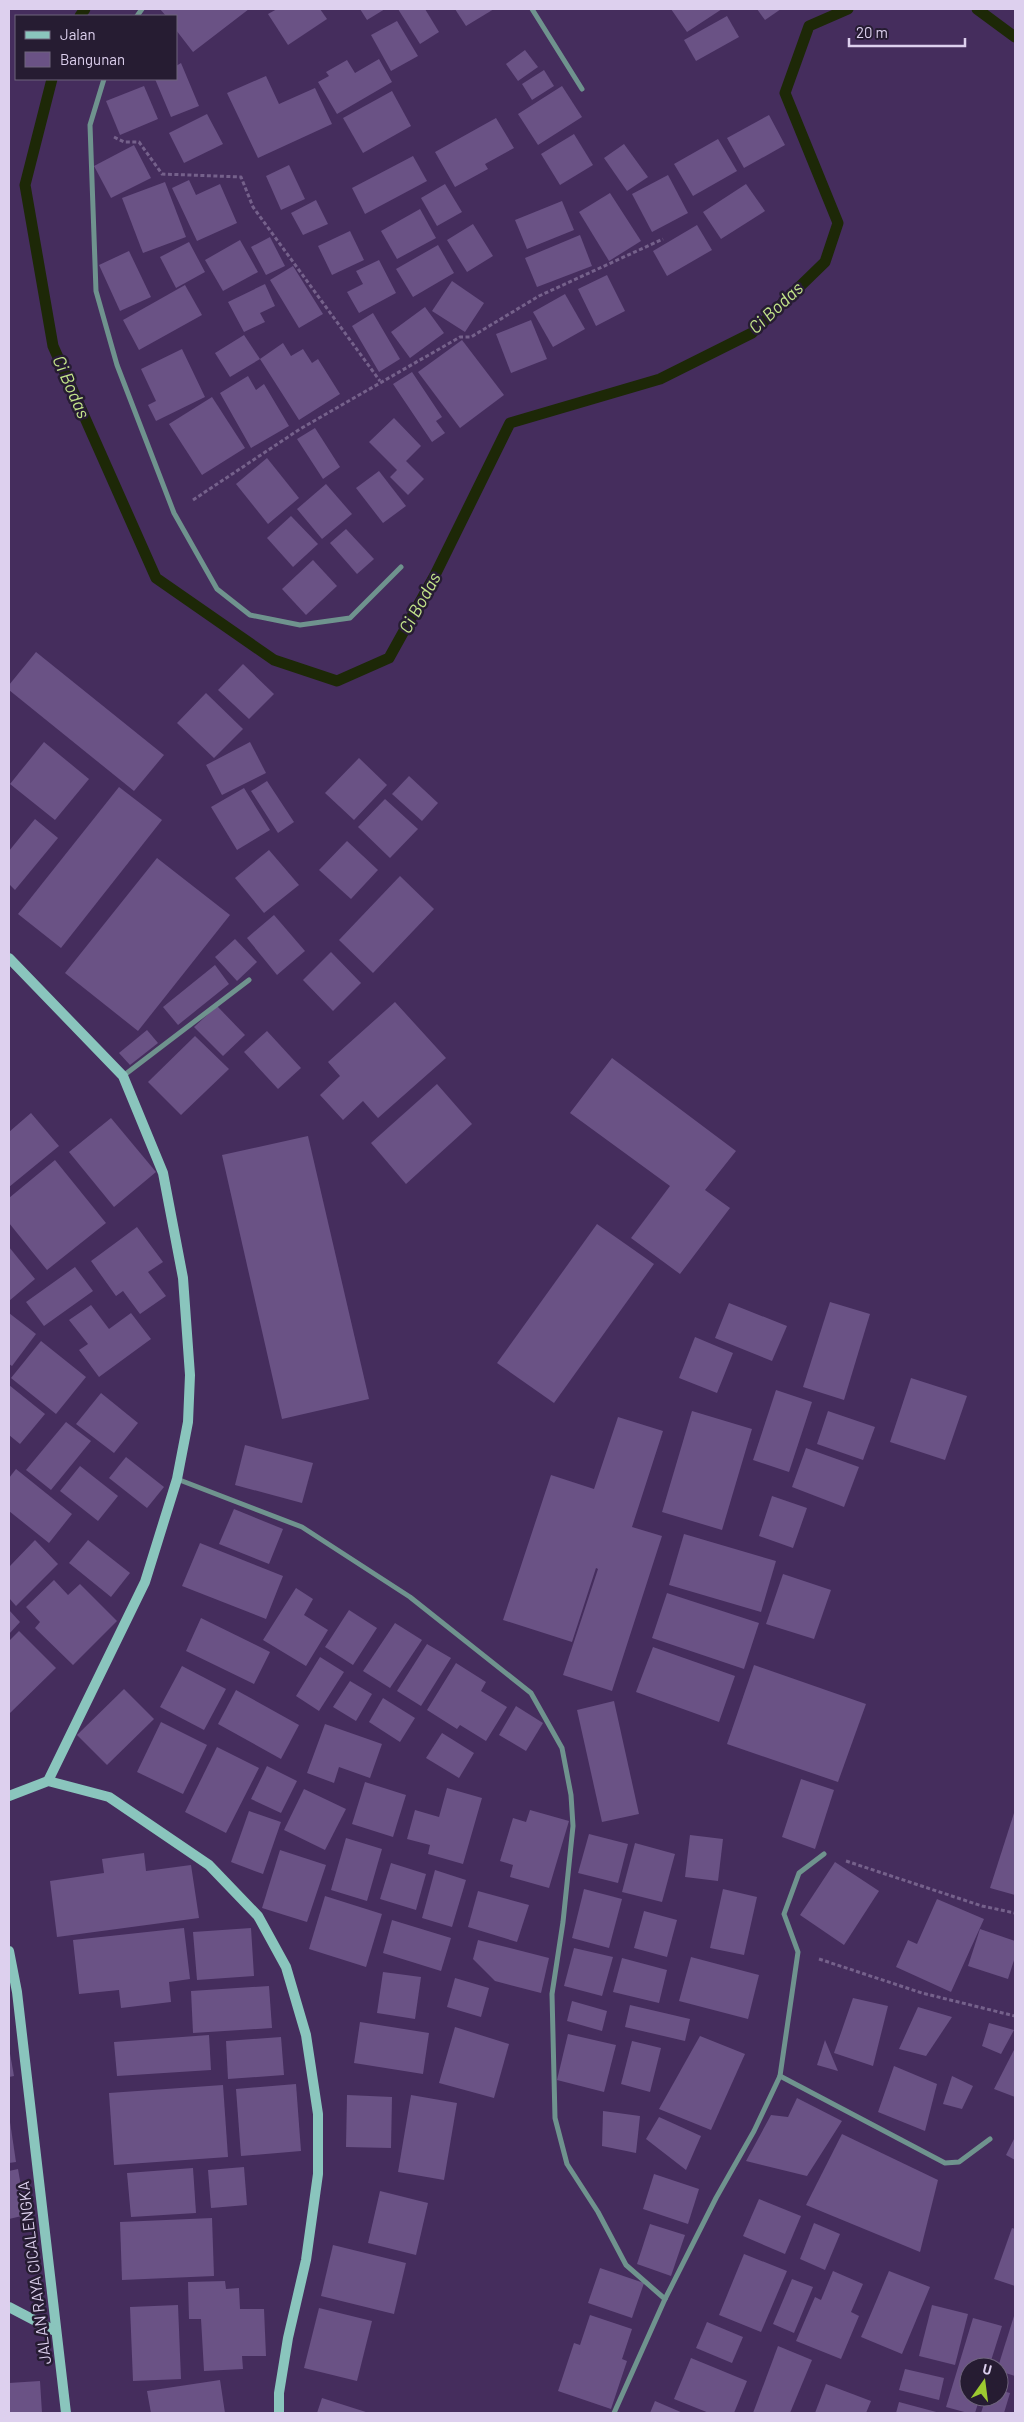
<svg xmlns="http://www.w3.org/2000/svg" width="1024" height="2422" viewBox="0 0 1024 2422" font-family="Barlow,sans-serif">
	<rect width="100%" height="100%" fill="#452d5d"/>
	<g fill="none" stroke-linecap="round" stroke-linejoin="round">
		<g stroke="#1d2807" stroke-width="11">
			<polyline points="977,9 1015,37"/>
			<polyline points="80,16 85,9"/>
			<polyline points="52,79 25,185 53,346 156,578 274,660 337,681 389,658 435,575 510,423 660,379 752,333 825,262 838,223 785,93 809,26 848,9"/>
		</g>
	</g>
	<g fill="#6a5285">
		<polygon points="160,9 249,9 193,52 176,30 176,16 166,16"/>
		<polygon points="277,9 320,9 327,19 288,45 268,14"/>
		<polygon points="360,9 385,9 367,20"/>
		<polygon points="398,9 425,9 439,32 420,44"/>
		<polygon points="455,9 494,9 466,26"/>
		<polygon points="671,9 722,9 687,32"/>
		<polygon points="757,9 781,9 765,20"/>
		<polygon points="727,16 739,37 696,61 684,40"/>
		<polygon points="397,21 418,56 391,71 371,35"/>
		<polygon points="525,50 538,67 518,81 506,64"/>
		<polygon points="379,59 392,82 337,114 318,82 329,76 326,72 347,60 355,73"/>
		<polygon points="181,63 199,106 171,117 155,79 176,79 176,66"/>
		<polygon points="544,70 554,86 532,100 522,84"/>
		<polygon points="266,76 279,104 315,88 332,124 258,158 227,93"/>
		<polygon points="144,86 158,119 120,135 106,101"/>
		<polygon points="562,86 582,117 538,145 518,114"/>
		<polygon points="392,91 411,126 363,153 343,118"/>
		<polygon points="207,114 223,144 184,163 169,133"/>
		<polygon points="769,115 785,145 744,168 727,138"/>
		<polygon points="496,118 514,148 485,164 488,169 455,187 435,152"/>
		<polygon points="574,134 593,165 560,185 541,154"/>
		<polygon points="718,139 737,171 693,196 674,164"/>
		<polygon points="624,144 648,177 627,191 604,158"/>
		<polygon points="134,145 151,178 111,198 94,166"/>
		<polygon points="413,156 427,181 365,214 352,188"/>
		<polygon points="289,165 305,199 281,210 266,176"/>
		<polygon points="668,175 688,213 652,232 632,194"/>
		<polygon points="189,180 196,195 220,184 237,223 197,241 172,188"/>
		<polygon points="165,182 186,237 143,253 122,198"/>
		<polygon points="445,184 462,212 437,226 421,198"/>
		<polygon points="746,184 765,211 721,239 703,212"/>
		<polygon points="610,193 641,241 609,261 579,212"/>
		<polygon points="316,200 328,224 303,235 291,213"/>
		<polygon points="562,201 574,230 527,249 515,220"/>
		<polygon points="420,209 436,238 397,259 381,231"/>
		<polygon points="473,224 493,256 467,272 447,240"/>
		<polygon points="697,225 712,250 667,276 653,251"/>
		<polygon points="350,231 364,260 332,275 318,246"/>
		<polygon points="580,235 592,266 537,287 525,258"/>
		<polygon points="270,237 285,266 266,275 251,247"/>
		<polygon points="240,240 258,272 223,291 205,260"/>
		<polygon points="189,242 205,272 176,288 160,257"/>
		<polygon points="438,245 454,273 413,297 396,269"/>
		<polygon points="129,251 151,297 120,311 99,265"/>
		<polygon points="379,260 396,293 359,313 347,292 363,284 356,271"/>
		<polygon points="293,266 323,314 299,328 270,280"/>
		<polygon points="607,275 625,311 596,326 578,289"/>
		<polygon points="452,281 484,303 465,332 432,311"/>
		<polygon points="265,284 275,306 260,313 265,322 244,332 228,302"/>
		<polygon points="185,285 202,315 139,350 123,320"/>
		<polygon points="565,294 585,329 553,347 533,312"/>
		<polygon points="425,307 444,333 410,358 391,332"/>
		<polygon points="373,313 400,359 379,372 352,326"/>
		<polygon points="531,320 547,359 511,373 496,334"/>
		<polygon points="244,335 260,359 230,377 215,353"/>
		<polygon points="462,340 504,395 460,428 418,372"/>
		<polygon points="283,343 291,356 303,349 312,363 318,359 340,394 299,420 260,359"/>
		<polygon points="182,349 205,397 156,421 148,405 156,401 141,369"/>
		<polygon points="412,372 442,417 436,421 445,433 432,442 393,384"/>
		<polygon points="248,376 256,390 264,384 289,426 251,448 220,393"/>
		<polygon points="212,397 245,448 202,475 169,424"/>
		<polygon points="394,418 421,446 406,461 424,479 408,495 390,477 397,470 369,442"/>
		<polygon points="315,428 340,467 323,479 297,439"/>
		<polygon points="267,458 299,498 268,524 236,484"/>
		<polygon points="379,471 406,506 383,523 356,488"/>
		<polygon points="326,484 352,514 322,539 297,509"/>
		<polygon points="291,516 318,544 293,567 267,538"/>
		<polygon points="346,529 374,559 357,574 330,543"/>
		<polygon points="313,560 337,586 306,615 282,589"/>
		<polygon points="36,652 164,755 134,791 9,690 9,685"/>
		<polygon points="243,664 274,694 249,719 218,690"/>
		<polygon points="206,693 243,729 214,758 177,723"/>
		<polygon points="44,742 89,779 55,820 10,784"/>
		<polygon points="250,742 266,773 222,795 206,765"/>
		<polygon points="359,758 387,785 354,820 325,793"/>
		<polygon points="409,776 438,803 422,821 392,794"/>
		<polygon points="267,781 294,822 278,833 251,791"/>
		<polygon points="119,787 162,820 61,948 18,914"/>
		<polygon points="244,788 270,830 237,850 211,807"/>
		<polygon points="385,799 418,829 390,858 358,827"/>
		<polygon points="35,819 58,838 15,890 9,884 9,851"/>
		<polygon points="347,841 378,870 351,899 319,870"/>
		<polygon points="269,850 299,885 264,913 235,878"/>
		<polygon points="157,858 230,915 138,1031 65,973"/>
		<polygon points="400,876 434,909 373,973 339,940"/>
		<polygon points="274,915 305,951 277,975 247,938"/>
		<polygon points="235,939 257,962 237,981 215,957"/>
		<polygon points="331,952 361,983 333,1011 303,980"/>
		<polygon points="215,965 229,984 178,1025 163,1007"/>
		<polygon points="395,1002 446,1058 378,1118 363,1101 343,1120 320,1095 340,1076 328,1062"/>
		<polygon points="217,1006 245,1035 223,1056 194,1027"/>
		<polygon points="147,1030 158,1043 130,1065 119,1053"/>
		<polygon points="267,1031 301,1068 278,1089 244,1052"/>
		<polygon points="195,1036 229,1069 181,1115 148,1082"/>
		<polygon points="612,1058 736,1151 705,1190 730,1208 680,1274 631,1238 670,1186 570,1113"/>
		<polygon points="437,1084 472,1124 406,1184 371,1143"/>
		<polygon points="31,1113 59,1146 9,1187 9,1132"/>
		<polygon points="111,1118 156,1172 114,1207 69,1152"/>
		<polygon points="308,1136 369,1399 282,1419 222,1155"/>
		<polygon points="55,1160 106,1223 47,1270 9,1223 9,1198"/>
		<polygon points="597,1224 654,1264 554,1403 497,1363"/>
		<polygon points="137,1227 163,1262 148,1272 166,1296 140,1314 123,1291 116,1296 91,1261"/>
		<polygon points="9,1247 35,1279 9,1301"/>
		<polygon points="75,1267 93,1291 44,1326 26,1302"/>
		<polygon points="830,1302 870,1314 844,1400 803,1387"/>
		<polygon points="729,1303 787,1326 772,1361 715,1338"/>
		<polygon points="91,1305 109,1329 131,1313 151,1339 99,1377 79,1350 88,1344 69,1320"/>
		<polygon points="9,1313 36,1334 12,1366 9,1364"/>
		<polygon points="695,1337 733,1353 717,1393 679,1378"/>
		<polygon points="41,1341 86,1377 56,1414 11,1378"/>
		<polygon points="911,1378 967,1396 945,1460 890,1442"/>
		<polygon points="9,1385 45,1414 20,1444 9,1435"/>
		<polygon points="776,1390 812,1402 789,1472 753,1460"/>
		<polygon points="101,1393 138,1423 114,1453 76,1424"/>
		<polygon points="692,1411 752,1429 722,1530 662,1512"/>
		<polygon points="828,1411 875,1427 863,1460 817,1444"/>
		<polygon points="618,1417 663,1431 632,1527 662,1536 612,1691 563,1675 598,1569 596,1568 572,1642 503,1620 551,1475 594,1489"/>
		<polygon points="66,1422 91,1441 51,1490 26,1470"/>
		<polygon points="245,1445 313,1463 302,1503 235,1485"/>
		<polygon points="806,1448 859,1467 844,1507 792,1487"/>
		<polygon points="126,1457 164,1487 147,1508 109,1478"/>
		<polygon points="80,1466 118,1496 98,1521 60,1491"/>
		<polygon points="16,1469 72,1514 49,1543 9,1511 9,1478"/>
		<polygon points="772,1496 807,1508 793,1548 759,1536"/>
		<polygon points="234,1509 283,1529 269,1564 219,1544"/>
		<polygon points="684,1534 776,1561 761,1612 669,1585"/>
		<polygon points="35,1540 58,1564 16,1606 9,1598 9,1567"/>
		<polygon points="88,1540 130,1573 111,1597 69,1563"/>
		<polygon points="200,1543 283,1576 266,1619 182,1586"/>
		<polygon points="783,1574 831,1590 814,1639 766,1624"/>
		<polygon points="54,1580 68,1595 80,1584 117,1621 73,1665 35,1628 40,1622 26,1607"/>
		<polygon points="296,1588 313,1599 304,1615 328,1630 306,1666 263,1640"/>
		<polygon points="667,1593 759,1623 744,1669 652,1638"/>
		<polygon points="9,1610 20,1622 9,1634"/>
		<polygon points="349,1610 377,1628 353,1665 325,1647"/>
		<polygon points="201,1618 270,1652 254,1684 186,1651"/>
		<polygon points="395,1623 422,1640 390,1688 363,1671"/>
		<polygon points="19,1631 56,1668 9,1714 9,1641"/>
		<polygon points="427,1644 451,1658 421,1706 397,1691"/>
		<polygon points="653,1647 735,1676 719,1722 636,1692"/>
		<polygon points="320,1657 344,1672 319,1711 296,1696"/>
		<polygon points="456,1663 486,1682 481,1691 507,1707 486,1741 460,1725 457,1729 427,1710"/>
		<polygon points="754,1665 866,1704 838,1782 727,1744"/>
		<polygon points="182,1666 226,1689 204,1730 160,1707"/>
		<polygon points="350,1681 372,1694 356,1721 333,1707"/>
		<polygon points="124,1689 154,1719 107,1765 77,1735"/>
		<polygon points="236,1690 299,1725 281,1759 218,1724"/>
		<polygon points="383,1698 415,1718 400,1742 369,1722"/>
		<polygon points="614,1701 639,1814 602,1822 577,1710"/>
		<polygon points="516,1706 543,1723 526,1751 499,1735"/>
		<polygon points="161,1722 207,1745 183,1794 137,1772"/>
		<polygon points="325,1724 382,1744 370,1778 339,1767 334,1783 307,1773"/>
		<polygon points="442,1733 474,1753 459,1778 426,1758"/>
		<polygon points="217,1747 259,1768 226,1833 185,1812"/>
		<polygon points="267,1766 297,1781 281,1813 251,1799"/>
		<polygon points="801,1779 834,1790 815,1849 782,1837"/>
		<polygon points="365,1782 406,1795 393,1837 352,1824"/>
		<polygon points="447,1788 482,1798 463,1864 428,1854 430,1845 407,1839 415,1810 439,1817"/>
		<polygon points="304,1789 346,1809 325,1850 284,1830"/>
		<polygon points="530,1810 569,1821 549,1888 510,1877 513,1865 500,1861 513,1818 526,1822"/>
		<polygon points="1015,1810 1015,1895 990,1888"/>
		<polygon points="249,1811 281,1822 263,1874 231,1862"/>
		<polygon points="589,1834 628,1844 618,1883 578,1873"/>
		<polygon points="690,1835 723,1839 718,1881 685,1877"/>
		<polygon points="346,1838 382,1849 367,1901 331,1890"/>
		<polygon points="635,1843 675,1854 662,1902 622,1892"/>
		<polygon points="280,1850 326,1865 307,1922 262,1908"/>
		<polygon points="144,1853 146,1871 191,1865 199,1918 57,1937 50,1881 104,1873 102,1859"/>
		<polygon points="835,1862 879,1891 844,1945 800,1915"/>
		<polygon points="391,1863 426,1874 416,1910 380,1899"/>
		<polygon points="435,1870 466,1880 452,1927 422,1918"/>
		<polygon points="584,1889 622,1899 609,1948 572,1938"/>
		<polygon points="723,1889 757,1897 744,1955 710,1948"/>
		<polygon points="478,1891 529,1905 517,1942 468,1927"/>
		<polygon points="325,1896 382,1914 366,1967 309,1949"/>
		<polygon points="937,1899 984,1919 951,1992 896,1967 908,1940 917,1944"/>
		<polygon points="644,1911 677,1920 667,1957 634,1948"/>
		<polygon points="392,1920 451,1938 441,1971 383,1953"/>
		<polygon points="184,1928 190,1979 169,1982 171,2002 121,2008 119,1990 79,1994 73,1940"/>
		<polygon points="251,1928 254,1976 197,1980 193,1932"/>
		<polygon points="980,1929 1015,1941 1015,1957 1008,1979 968,1966"/>
		<polygon points="478,1940 549,1958 541,1993 495,1981 473,1959"/>
		<polygon points="574,1948 613,1957 602,1996 564,1986"/>
		<polygon points="691,1957 759,1975 748,2019 679,2001"/>
		<polygon points="622,1958 667,1970 659,2003 613,1992"/>
		<polygon points="383,1972 421,1977 415,2019 377,2013"/>
		<polygon points="455,1978 489,1988 481,2017 447,2007"/>
		<polygon points="269,1986 272,2028 193,2033 191,1991"/>
		<polygon points="853,1998 888,2006 873,2066 834,2053"/>
		<polygon points="572,2001 607,2011 602,2031 567,2021"/>
		<polygon points="630,2005 690,2019 685,2041 625,2027"/>
		<polygon points="918,2007 952,2017 926,2056 899,2049"/>
		<polygon points="360,2022 429,2033 423,2074 354,2063"/>
		<polygon points="989,2023 1014,2030 1001,2054 982,2046"/>
		<polygon points="455,2027 509,2044 494,2098 439,2083"/>
		<polygon points="568,2034 616,2045 604,2092 557,2080"/>
		<polygon points="209,2035 211,2070 117,2076 114,2042"/>
		<polygon points="700,2036 745,2054 711,2130 659,2109"/>
		<polygon points="281,2037 284,2075 228,2079 226,2041"/>
		<polygon points="825,2040 838,2071 817,2065"/>
		<polygon points="632,2041 661,2048 650,2092 621,2084"/>
		<polygon points="9,2048 14,2076 9,2077"/>
		<polygon points="1015,2048 1015,2097 994,2089"/>
		<polygon points="894,2066 937,2084 925,2131 878,2112"/>
		<polygon points="952,2076 973,2086 962,2109 943,2104"/>
		<polygon points="296,2084 301,2151 241,2156 236,2089"/>
		<polygon points="223,2085 228,2157 114,2165 109,2093"/>
		<polygon points="347,2095 392,2097 391,2148 346,2147"/>
		<polygon points="411,2095 457,2103 444,2180 398,2172"/>
		<polygon points="797,2098 842,2121 807,2176 746,2161 771,2115 788,2117"/>
		<polygon points="603,2111 640,2116 636,2153 602,2146"/>
		<polygon points="659,2117 701,2136 686,2170 646,2139"/>
		<polygon points="10,2122 16,2162 9,2163 9,2123"/>
		<polygon points="842,2134 938,2180 920,2252 806,2205"/>
		<polygon points="1015,2137 1015,2160 1006,2155"/>
		<polygon points="244,2167 247,2205 211,2208 208,2170"/>
		<polygon points="193,2168 196,2213 131,2217 127,2173"/>
		<polygon points="18,2169 26,2215 9,2219 9,2171"/>
		<polygon points="654,2174 699,2189 688,2224 643,2209"/>
		<polygon points="380,2191 428,2203 416,2255 368,2243"/>
		<polygon points="759,2199 801,2216 785,2254 743,2236"/>
		<polygon points="212,2218 214,2276 122,2280 120,2222"/>
		<polygon points="814,2223 840,2234 825,2270 800,2259"/>
		<polygon points="650,2224 685,2235 671,2276 637,2264"/>
		<polygon points="1012,2228 1015,2229 1015,2286 994,2279"/>
		<polygon points="333,2245 406,2263 394,2314 321,2296"/>
		<polygon points="744,2254 787,2271 761,2332 719,2315"/>
		<polygon points="600,2268 644,2283 632,2318 588,2303"/>
		<polygon points="833,2271 863,2284 851,2312 859,2316 841,2359 796,2341 815,2297 821,2300"/>
		<polygon points="889,2271 930,2287 902,2354 861,2337"/>
		<polygon points="792,2279 813,2287 794,2333 773,2324"/>
		<polygon points="225,2281 226,2289 239,2288 240,2309 264,2309 266,2356 242,2356 243,2369 204,2371 201,2319 189,2319 188,2282"/>
		<polygon points="178,2305 181,2379 133,2381 130,2307"/>
		<polygon points="932,2305 968,2314 955,2365 919,2356"/>
		<polygon points="319,2308 372,2321 357,2381 304,2368"/>
		<polygon points="590,2315 632,2329 622,2359 627,2361 611,2409 558,2391 574,2343 580,2345"/>
		<polygon points="1014,2316 1015,2316 1015,2376 999,2371 998,2367"/>
		<polygon points="973,2318 1002,2326 989,2367 969,2367 969,2397 980,2397 975,2413 968,2413 946,2407"/>
		<polygon points="707,2322 743,2337 732,2363 696,2348"/>
		<polygon points="778,2346 812,2360 790,2413 753,2413"/>
		<polygon points="691,2358 747,2381 734,2413 709,2413 674,2399"/>
		<polygon points="905,2369 944,2378 939,2400 899,2390"/>
		<polygon points="220,2380 225,2413 151,2413 147,2391"/>
		<polygon points="40,2381 42,2413 9,2413 9,2383"/>
		<polygon points="826,2384 871,2401 866,2413 815,2413"/>
		<polygon points="999,2390 1010,2393 1004,2413 981,2413 986,2397 999,2397"/>
		<polygon points="322,2398 369,2413 317,2413"/>
		<polygon points="655,2401 683,2413 650,2413"/>
		<polygon points="899,2402 940,2413 896,2413"/>
	</g>
	<g fill="none" stroke-linecap="round" stroke-linejoin="round">
		<g stroke="#75618b" stroke-width="3" stroke-dasharray="4 2.5" stroke-linecap="butt">
			<polyline points="114,137 124,142 139,142 162,174 241,177 253,207 380,381"/>
			<polyline points="193,500 300,429 460,337 471,337 539,296 663,239"/>
			<polyline points="846,1861 982,1906 1015,1913"/>
			<polyline points="819,1959 922,1993 1015,2016"/>
		</g>
		<g stroke="#6f938e" stroke-width="5">
			<polyline points="532,9 582,89"/>
			<polyline points="137,16 142,9"/>
			<polyline points="104,79 90,125 96,291 117,365 174,513 217,589 250,615 300,625 350,618 401,567"/>
			<polyline points="123,1076 249,980"/>
			<polyline points="177,1479 302,1527 410,1597 531,1693 562,1748 571,1795 573,1826 563,1922 552,1994 555,2118 567,2164 598,2212 626,2265 665,2299"/>
			<polyline points="780,2076 945,2163 959,2162 990,2139"/>
			<polyline points="614,2413 665,2299 716,2198 754,2131 780,2076 798,1952 784,1914 799,1873 824,1854"/>
		</g>
		<g stroke="#8ac5bd" stroke-width="10">
			<polyline points="9,958 123,1076 163,1173 183,1278 190,1375 188,1422 177,1479 145,1582 48,1781"/>
			<polyline points="9,1796 48,1781 109,1797 209,1865 258,1916 286,1967 306,2035 318,2114 318,2174 306,2260 288,2338 279,2393 279,2413"/>
			<polyline points="9,1951 17,1992 66,2413"/>
			<polyline points="9,2307 55,2331"/>
		</g>
	</g>
	<g text-anchor="middle" stroke-width="5" stroke-linejoin="round" paint-order="stroke">
		<g font-size="16" fill="#ddd0ee" stroke="#261c32">
			<text transform="translate(34 2273) rotate(-97)" y="6">JALAN RAYA CICALENGKA</text>
		</g>
		<g font-size="18" font-style="italic" fill="#c4e58a" stroke="#261c32">
			<text transform="translate(776 308) rotate(-43)" y="6">Ci Bodas</text>
			<text transform="translate(71 387) rotate(66)" y="6">Ci Bodas</text>
			<text transform="translate(420 603) rotate(-61)" y="6">Ci Bodas</text>
		</g>
	</g>
	<rect width="1024" height="2422" fill="none" stroke="#ddd0ee" stroke-width="20"/>
	<rect x="15" y="15" width="162" height="65" fill="#261c32" stroke="#6f647d"/>
	<rect x="25" y="31" width="25" height="8" fill="#8ac5bd" stroke="#6f647d"/>
	<text x="60" y="40" font-size="15" fill="#ddd0ee">Jalan</text>
	<rect x="25" y="52" width="25" height="15" fill="#6a5285" stroke="#6f647d"/>
	<text x="60" y="65" font-size="15" fill="#ddd0ee">Bangunan</text>
	<g transform="translate(984 2382) rotate(14)"><circle r="24" fill="#261c32" stroke="#6f647d"/>
	<path d="M0-4L9 19L0 12L-9 19Z" fill="#9dca30"/>
	<text y="-8" font-size="14" font-weight="bold" text-anchor="middle" fill="#ddd0ee">U</text>
	</g>
	<path d="M849 38v8h116v-8" fill="none" stroke="#ddd0ee" stroke-width="2.5"/>
	<text x="856" y="38" font-size="15" fill="#ddd0ee" stroke="#261c32" stroke-width="4" paint-order="stroke">20 m</text>
</svg>
